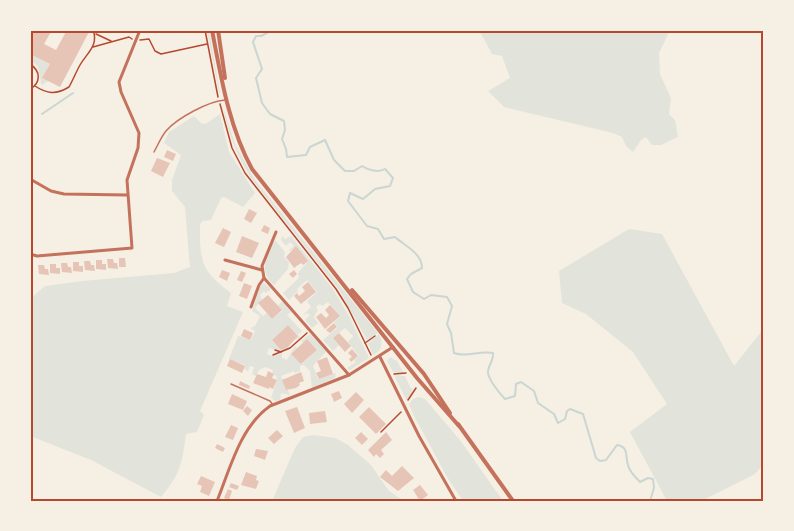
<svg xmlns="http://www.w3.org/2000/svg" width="794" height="531" viewBox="0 0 794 531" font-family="Roboto,sans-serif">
	<rect width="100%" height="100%" fill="#f6efe4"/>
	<g fill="#e2e4dc">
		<polygon points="207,30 209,30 220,93 219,92"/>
		<polygon points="479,30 672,30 670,30 659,53 660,74 671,98 669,114 675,120 678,137 661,145 652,145 646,137 641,140 633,152 626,146 622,137 613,133 504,107 488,91 510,78 502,56 492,54"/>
		<polygon points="30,54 50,64 43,78 48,81 42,85 41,83 38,67 30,59"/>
		<path d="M223,107L235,144L255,180L378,333L367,340L339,290L251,178C237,156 228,133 223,107Z"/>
		<path d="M220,114L229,152L255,193L243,207L224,197L221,198L211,220L203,221L200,224C200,261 200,270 231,293L227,306L243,312L200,411L204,415L197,432L186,434C182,464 181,473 161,497L91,460L30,436V299L45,286L82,281L174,273L190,267L185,207L172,191V180L181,155L164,143L169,132L194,116L202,124L207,123Z"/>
		<polygon points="629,229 662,234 734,366 761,332 764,332 764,464 755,474 701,501 667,501 630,432 667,404 633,352 586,314 562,303 559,271"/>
		<polygon points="282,236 285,239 291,236 333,289 350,318 369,358 350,370 347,368 356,362 354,360 359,356 348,342 353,336 345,328 333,338 339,345 333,351 323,340 338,327 334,322 340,316 328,302 322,306 320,304 316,307 318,310 314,317 318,323 312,328 305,320 310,315 307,313 302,316 311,307 307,301 317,292 307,280 297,289 298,291 289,300 283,293 299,278 298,273 308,261 296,247 290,251 289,250 294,246 290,242 286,246 281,240"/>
		<path d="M275,240L285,252L284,257L289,262L288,269L274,285C259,272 265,256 275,240Z"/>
		<polygon points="264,283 271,289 266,293 264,291 260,295 262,300 255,308 263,316 267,313 272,319 282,311 278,306 282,301 291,312 287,315 302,331 298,335 300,338 297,340 295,338 298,335 288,325 272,340 281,350 287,346 289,348 281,352 269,348 267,354 273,356 282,353 282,358 287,360 295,346 297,348 291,354 302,364 317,350 307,339 303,343 301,341 310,334 327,351 313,366 318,379 336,373 335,378 312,388 310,371 304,365 300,366 300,371 295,373 294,371 281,376 290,395 281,393 280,400 275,401 271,398 277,380 276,376 272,373 273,370 265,367 259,370 256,376 252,374 254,367 250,366 248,371 244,369 245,365 229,359 238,336 251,340 255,331 250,328 255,326 260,316 252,311 260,287"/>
		<path d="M379,334C383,342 383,351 373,355L368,343Z"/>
		<polygon points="390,357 397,361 404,374 393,372 387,361"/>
		<polygon points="394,375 405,376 410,387 413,390 407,401"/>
		<polygon points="418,397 425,399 460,440 503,501 463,501 447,477 413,414 409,404 413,399"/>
		<polygon points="314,435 335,438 348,445 371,465 389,491 404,501 272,501 295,448 303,437"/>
	</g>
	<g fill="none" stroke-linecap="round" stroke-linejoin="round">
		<g stroke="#c9d6d2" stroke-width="2">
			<path d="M268,30L267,33L261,36H256L253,42L262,69L256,78L262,103L270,114L284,121L285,130L282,139L286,149L287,157L306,155L310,147L325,140L334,160L345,171H354L362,166C368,170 378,173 385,169L393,178L390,186L375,189L363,199L350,193L348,201L367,226L378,229L384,239L395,237C405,246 422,253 422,268L411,274L407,279L413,292L424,299L431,295L447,297L452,306L447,324L451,333L454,353C466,358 480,350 493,353C494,360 489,364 488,371C487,378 500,394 505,399L515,396L516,384L521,382L534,391L538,403L554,414L558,423L565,419L567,411L570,409L583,414L596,458L600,461L606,460L617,445C629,447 625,455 628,465C629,471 635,477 640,482L648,478L653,479L654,488L650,501"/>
			<polyline points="42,114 73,93"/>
		</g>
	</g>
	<g fill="#e6c5b7">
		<polygon points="30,30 52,30 44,44 56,50 67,30 90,30 60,87 42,78 50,64 30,54"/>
		<polygon points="167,150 176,154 173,161 164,157"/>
		<polygon points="157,158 170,163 163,177 151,171"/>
		<polygon points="249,209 257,213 251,223 244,219"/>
		<polygon points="264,225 270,228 268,234 261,231"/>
		<polygon points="223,228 231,232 224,247 215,243"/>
		<polygon points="242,236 259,243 252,258 236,252"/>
		<polygon points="296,246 308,261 303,265 301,263 294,268 286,257"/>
		<polygon points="119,258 125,258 126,267 119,267"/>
		<polygon points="107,259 113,259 114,263 117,263 118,269 108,268"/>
		<polygon points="96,260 102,260 102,264 106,264 106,270 96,269"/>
		<polygon points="84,261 90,261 91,265 94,265 95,271 85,270"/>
		<polygon points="73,262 79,262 79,266 83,266 83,272 73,271"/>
		<polygon points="61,263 67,263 68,267 71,267 72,273 62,272"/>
		<polygon points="50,264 56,264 56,268 60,268 60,274 50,273"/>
		<polygon points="38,265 44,265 45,269 48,269 49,275 39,274"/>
		<polygon points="222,270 230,273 227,281 219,277"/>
		<polygon points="294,270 297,274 293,278 289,274"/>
		<polygon points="241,271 246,273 242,282 237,280"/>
		<polygon points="308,282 316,292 301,304 294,296 297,293 299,296 305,291 302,287"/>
		<polygon points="244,283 252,286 247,299 239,296"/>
		<polygon points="268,295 282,310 272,319 258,303"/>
		<polygon points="330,305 340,316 325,329 316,317 321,313 326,318 329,315 325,310"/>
		<polygon points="334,323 337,327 330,333 326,330"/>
		<polygon points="288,325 298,336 288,347 281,350 272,340"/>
		<polygon points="244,329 253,333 250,340 241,336"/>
		<polygon points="339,333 351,346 345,352 333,338"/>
		<polygon points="307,339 317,350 301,364 291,354"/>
		<polygon points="352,349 358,356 351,362 349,359 352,357 348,353"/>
		<polygon points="327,357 333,374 319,379 316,373 321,371 317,361"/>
		<polygon points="230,359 245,366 242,373 227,366"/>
		<polygon points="268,371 274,374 272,378 277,380 273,389 269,387 269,389 253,383 257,374 266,377"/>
		<polygon points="301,372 304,381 299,383 300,385 296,388 286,390 282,380"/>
		<polygon points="240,381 250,386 249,389 239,385"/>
		<polygon points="339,391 342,398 334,402 331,394"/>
		<polygon points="356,392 364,400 352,413 344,404"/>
		<polygon points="232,394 247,401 243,410 228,404"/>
		<polygon points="247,406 252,410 248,416 243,411"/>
		<polygon points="297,407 305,428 294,433 285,411"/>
		<polygon points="369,407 386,424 376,434 359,417"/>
		<polygon points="325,411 327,422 310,424 309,413"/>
		<polygon points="231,425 238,428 233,440 225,437"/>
		<polygon points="277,430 283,436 274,444 268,438"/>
		<polygon points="361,432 368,439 362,445 355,438"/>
		<polygon points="386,432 392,440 381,450 384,454 380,458 376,454 374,457 368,450"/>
		<polygon points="217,444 225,448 223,452 215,448"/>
		<polygon points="256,449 268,451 265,460 254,456"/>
		<polygon points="402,466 414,478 398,491 380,477 386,470 392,476"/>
		<polygon points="246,472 257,476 256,480 259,481 256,489 241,485"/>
		<polygon points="201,476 215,482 209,496 200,492 202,486 197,484"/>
		<polygon points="231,483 239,486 237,490 229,487"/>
		<polygon points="420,485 428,495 420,501 413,490"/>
		<polygon points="228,489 232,491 229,500 224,498"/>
	</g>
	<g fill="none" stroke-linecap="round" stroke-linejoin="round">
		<g stroke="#b5482f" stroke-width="1.5">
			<polyline points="205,30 218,97"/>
			<polyline points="96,34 111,41"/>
			<polyline points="140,40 149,39 155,51 161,54 207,44"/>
			<polyline points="93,47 129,37 132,39"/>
			<path d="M30,64C41,71 41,83 30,89"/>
			<path d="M35,86C47,94 56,95 69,87C73,80 76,72 80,65C87,53 99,45 93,30"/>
			<polyline points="220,104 232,148 245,173 336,289 348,308 371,355"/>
			<polyline points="365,343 375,336"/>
			<polyline points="275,350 281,352"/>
			<polyline points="273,355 290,348 307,333"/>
			<polyline points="394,374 406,373"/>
			<polyline points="408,400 416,388"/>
			<polyline points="381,432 401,412"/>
		</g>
		<g stroke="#c5725c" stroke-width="1.5">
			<path d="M154,152C158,145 161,137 166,131C177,118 209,101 225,100"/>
			<polyline points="231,384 270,401 273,405"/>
		</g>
		<g stroke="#c5725c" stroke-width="3">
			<polyline points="30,179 51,191 64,194 127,195"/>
			<polyline points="276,232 262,266 264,278 349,375"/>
			<polyline points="30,254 37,256 132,248 127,180 138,148 139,133 121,92 119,82 140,30"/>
			<polyline points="225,260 262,270"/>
			<polyline points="251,307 259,285 264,278"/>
			<polyline points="380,357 419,436 456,501"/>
			<path d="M217,501C230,469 240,427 270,406L349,375L393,347"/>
		</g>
		<g stroke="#c5725c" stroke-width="4">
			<path d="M212,30C221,77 229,127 252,169L417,378L459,426"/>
			<polyline points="218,30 225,78"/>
			<polyline points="352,290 424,374 450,413"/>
			<polyline points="458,424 513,501"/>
		</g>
	</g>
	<rect width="794" height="531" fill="none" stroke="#f6efe4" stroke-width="63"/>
	<rect x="32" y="32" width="730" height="468" fill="none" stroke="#b5482f" stroke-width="2"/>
</svg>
